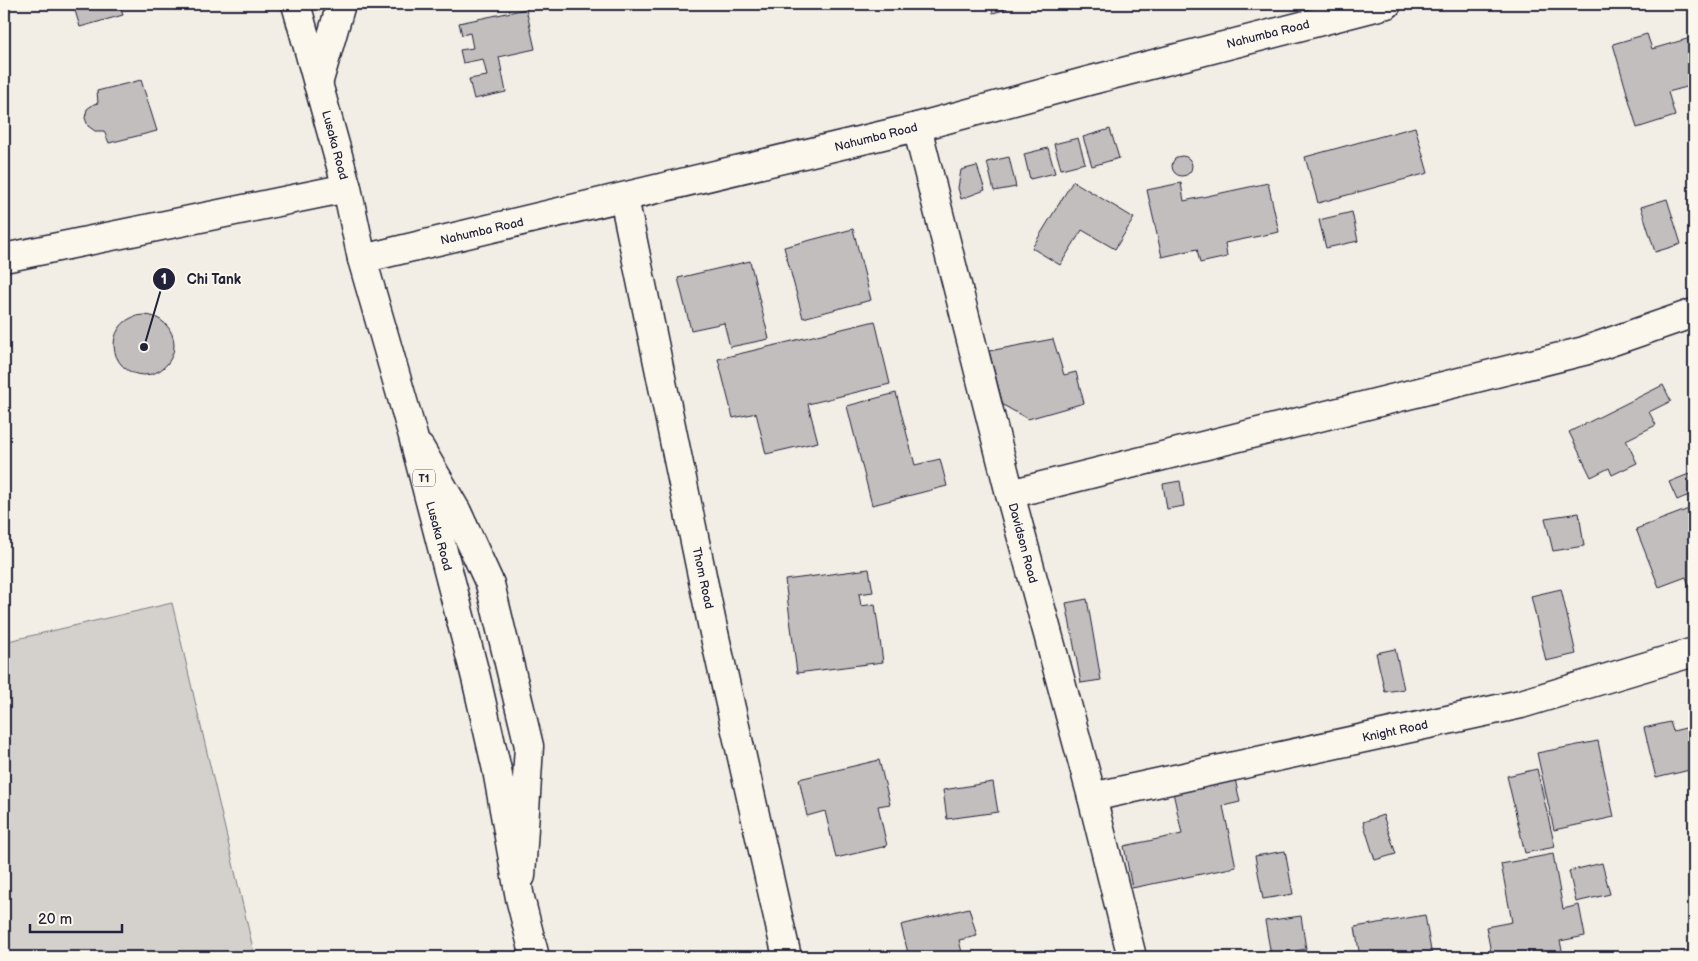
<svg xmlns="http://www.w3.org/2000/svg" width="1698" height="961" viewBox="0 0 1698 961" font-family="'Balsamiq Sans',sans-serif">
	<rect width="100%" height="100%" fill="#f2eee5"/>
	<filter id="ink" filterUnits="userSpaceOnUse"><feTurbulence type="fractalNoise" baseFrequency=".02" numOctaves="2"/><feDisplacementMap in="SourceGraphic" scale="10" xChannelSelector="R" yChannelSelector="G"/><feConvolveMatrix kernelMatrix="1 2 1 2 8 2 1 2 1" color-interpolation-filters="sRGB"/></filter>
	<g filter="url(#ink)">
		<polygon fill="#d4d1cc" stroke="#7b7a84" points="172,603 255,957 4,957 4,642"/>
		<g fill="#c2bebe" stroke="#22223b">
			<polygon points="73,4 119,4 123,15 80,27"/>
			<polygon points="990,4 1006,4 1007,9 993,13"/>
			<polygon points="526,9 535,49 499,57 506,92 474,99 469,79 487,76 483,59 463,63 460,50 473,48 470,33 462,35 459,23"/>
			<polygon points="1647,34 1652,49 1694,37 1694,85 1668,92 1675,116 1637,128 1613,44"/>
			<polygon points="141,80 157,131 109,143 104,131 95,131 88,126 85,118 87,109 94,104 98,103 97,91"/>
			<polygon points="1415,127 1428,173 1318,203 1305,157"/>
			<polygon points="1110,129 1119,158 1092,166 1083,137"/>
			<polygon points="1078,138 1085,163 1061,169 1054,144"/>
			<polygon points="1048,148 1055,173 1030,179 1024,154"/>
			<circle cx="1182" cy="166" r="10"/>
			<polygon points="1009,157 1016,187 994,191 987,162"/>
			<polygon points="977,166 985,190 961,199 958,188 961,170"/>
			<polygon points="1073,181 1134,218 1115,249 1082,230 1060,265 1032,248"/>
			<polygon points="1181,183 1184,201 1268,183 1279,232 1225,243 1227,257 1200,263 1197,249 1162,257 1147,190"/>
			<polygon points="1667,199 1681,244 1655,252 1641,207"/>
			<polygon points="1352,212 1358,241 1326,248 1319,220"/>
			<polygon points="853,229 871,300 803,318 784,247"/>
			<polygon points="750,261 769,339 730,347 724,323 691,330 678,278"/>
			<circle cx="144" cy="345" r="30"/>
			<polygon points="875,321 890,384 808,404 818,442 766,454 756,413 733,418 718,359"/>
			<polygon points="1053,339 1064,375 1076,372 1084,403 1028,419 1003,405 989,351"/>
			<polygon points="1663,385 1671,401 1649,412 1656,425 1626,440 1637,463 1612,475 1609,468 1591,477 1569,432"/>
			<polygon points="896,393 915,465 940,459 947,486 872,505 847,406"/>
			<polygon points="1694,472 1694,493 1677,500 1669,482"/>
			<polygon points="1180,481 1184,506 1167,509 1163,484"/>
			<polygon points="1694,507 1694,598 1686,577 1659,587 1636,529"/>
			<polygon points="1579,513 1584,546 1553,551 1545,518"/>
			<polygon points="869,569 873,592 859,594 861,606 875,604 883,662 797,673 785,580"/>
			<polygon points="1561,589 1576,654 1546,661 1531,596"/>
			<polygon points="1087,599 1101,680 1081,683 1066,603"/>
			<polygon points="1395,649 1404,689 1385,692 1376,653"/>
			<polygon points="1670,722 1673,731 1694,726 1694,769 1656,778 1644,728"/>
			<polygon points="1598,741 1614,817 1554,830 1537,753"/>
			<polygon points="879,760 890,804 878,806 887,846 836,858 825,811 807,816 799,779"/>
			<polygon points="1537,769 1555,847 1525,853 1507,776"/>
			<polygon points="1235,779 1240,802 1223,806 1236,867 1132,888 1124,846 1182,834 1173,792"/>
			<polygon points="993,782 998,812 947,819 943,790"/>
			<polygon points="1383,815 1396,854 1375,860 1363,822"/>
			<polygon points="1285,851 1293,894 1263,899 1255,856"/>
			<polygon points="1553,854 1563,909 1579,905 1585,936 1560,941 1563,955 1549,957 1492,957 1486,927 1512,922 1501,864"/>
			<polygon points="1602,863 1610,894 1576,902 1569,871"/>
			<polygon points="969,908 977,936 959,940 963,957 909,957 901,925"/>
			<polygon points="1425,915 1432,957 1360,957 1355,927"/>
			<polygon points="1301,916 1306,949 1271,955 1265,921"/>
			<polygon points="1042,950 1044,957 1010,957"/>
		</g>
		<g fill="none" stroke-linecap="round" stroke-linejoin="round">
			<g stroke="#22223b" stroke-width="31">
				<g id="minor">
					<polyline points="318,84 341,4"/>
					<polyline points="917,127 1010,494 1092,797 1132,957"/>
					<polyline points="624,198 712,624 787,957"/>
					<polyline points="4,258 347,188"/>
					<polyline points="362,259 917,127 1088,81 1387,4"/>
					<polyline points="420,448 457,512 490,584 529,746 521,876"/>
					<polyline points="1010,494 1584,351 1694,313"/>
					<polyline points="1092,797 1521,704 1694,652"/>
				</g>
			</g>
			<g stroke="#22223b" stroke-width="31">
				<polyline id="highway" points="296,4 347,188 362,259 413,436 476,678 497,770 520,898 535,957"/>
			</g>
			<use href="#minor" stroke="#fbf7ec" stroke-width="28"/>
			<use href="#highway" stroke="#fbf7ec" stroke-width="28"/>
		</g>
	</g>
	<g text-anchor="middle" stroke-width="4" stroke-linejoin="round" paint-order="stroke">
		<rect fill="#fbf7ec" stroke="#636270" stroke-width="1" x="413" y="469.5" width="22" height="17" rx="4"/>
		<g font-size="11" font-weight="bold" fill="#22223b">
			<text x="424" y="482">T1</text>
		</g>
		<g font-size="12" fill="#22223b" stroke="#fbf7ec">
			<text transform="translate(1268 34) rotate(-14)" y="4">Nahumba Road</text>
			<text transform="translate(876 137) rotate(-14)" y="4">Nahumba Road</text>
			<text transform="translate(335 145) rotate(75)" y="4">Lusaka Road</text>
			<text transform="translate(482 231) rotate(-13)" y="4">Nahumba Road</text>
			<text transform="translate(439 536) rotate(75)" y="4">Lusaka Road</text>
			<text transform="translate(1023 543) rotate(75)" y="4">Davidson Road</text>
			<text transform="translate(703 578) rotate(78)" y="4">Thom Road</text>
			<text transform="translate(1395 731) rotate(-12)" y="4">Knight Road</text>
		</g>
	</g>
	<path fill="none" stroke="#22223b" stroke-width="2" d="M144 347L164 279"/>
	<g fill="#22223b" stroke="#fbf7ec" stroke-width="2">
		<circle cx="144" cy="347" r="5"/>
		<circle cx="164" cy="279" r="12"/>
	</g>
	<g font-size="15" text-anchor="middle" font-weight="bold" fill="#fff">
		<text x="164" y="284">1</text>
	</g>
	<g font-size="14" text-anchor="middle" font-weight="bold" fill="#22223b" stroke="#fbf7ec" stroke-width="4" stroke-linejoin="round" paint-order="stroke">
		<text x="214" y="284">Chi Tank</text>
	</g>
	<rect width="1698" height="961" fill="none" stroke="#fbf7ec" stroke-width="20"/>
	<rect x="10" y="10" width="1678" height="941" fill="none" stroke="#22223b" stroke-width="2" filter="url(#ink)"/>
	<path d="M30 924v8h92v-8" fill="none" stroke="#22223b" stroke-width="2.5"/>
	<text x="38" y="924" font-size="15" fill="#22223b" stroke="#fbf7ec" stroke-width="4" paint-order="stroke">20 m</text>
</svg>
